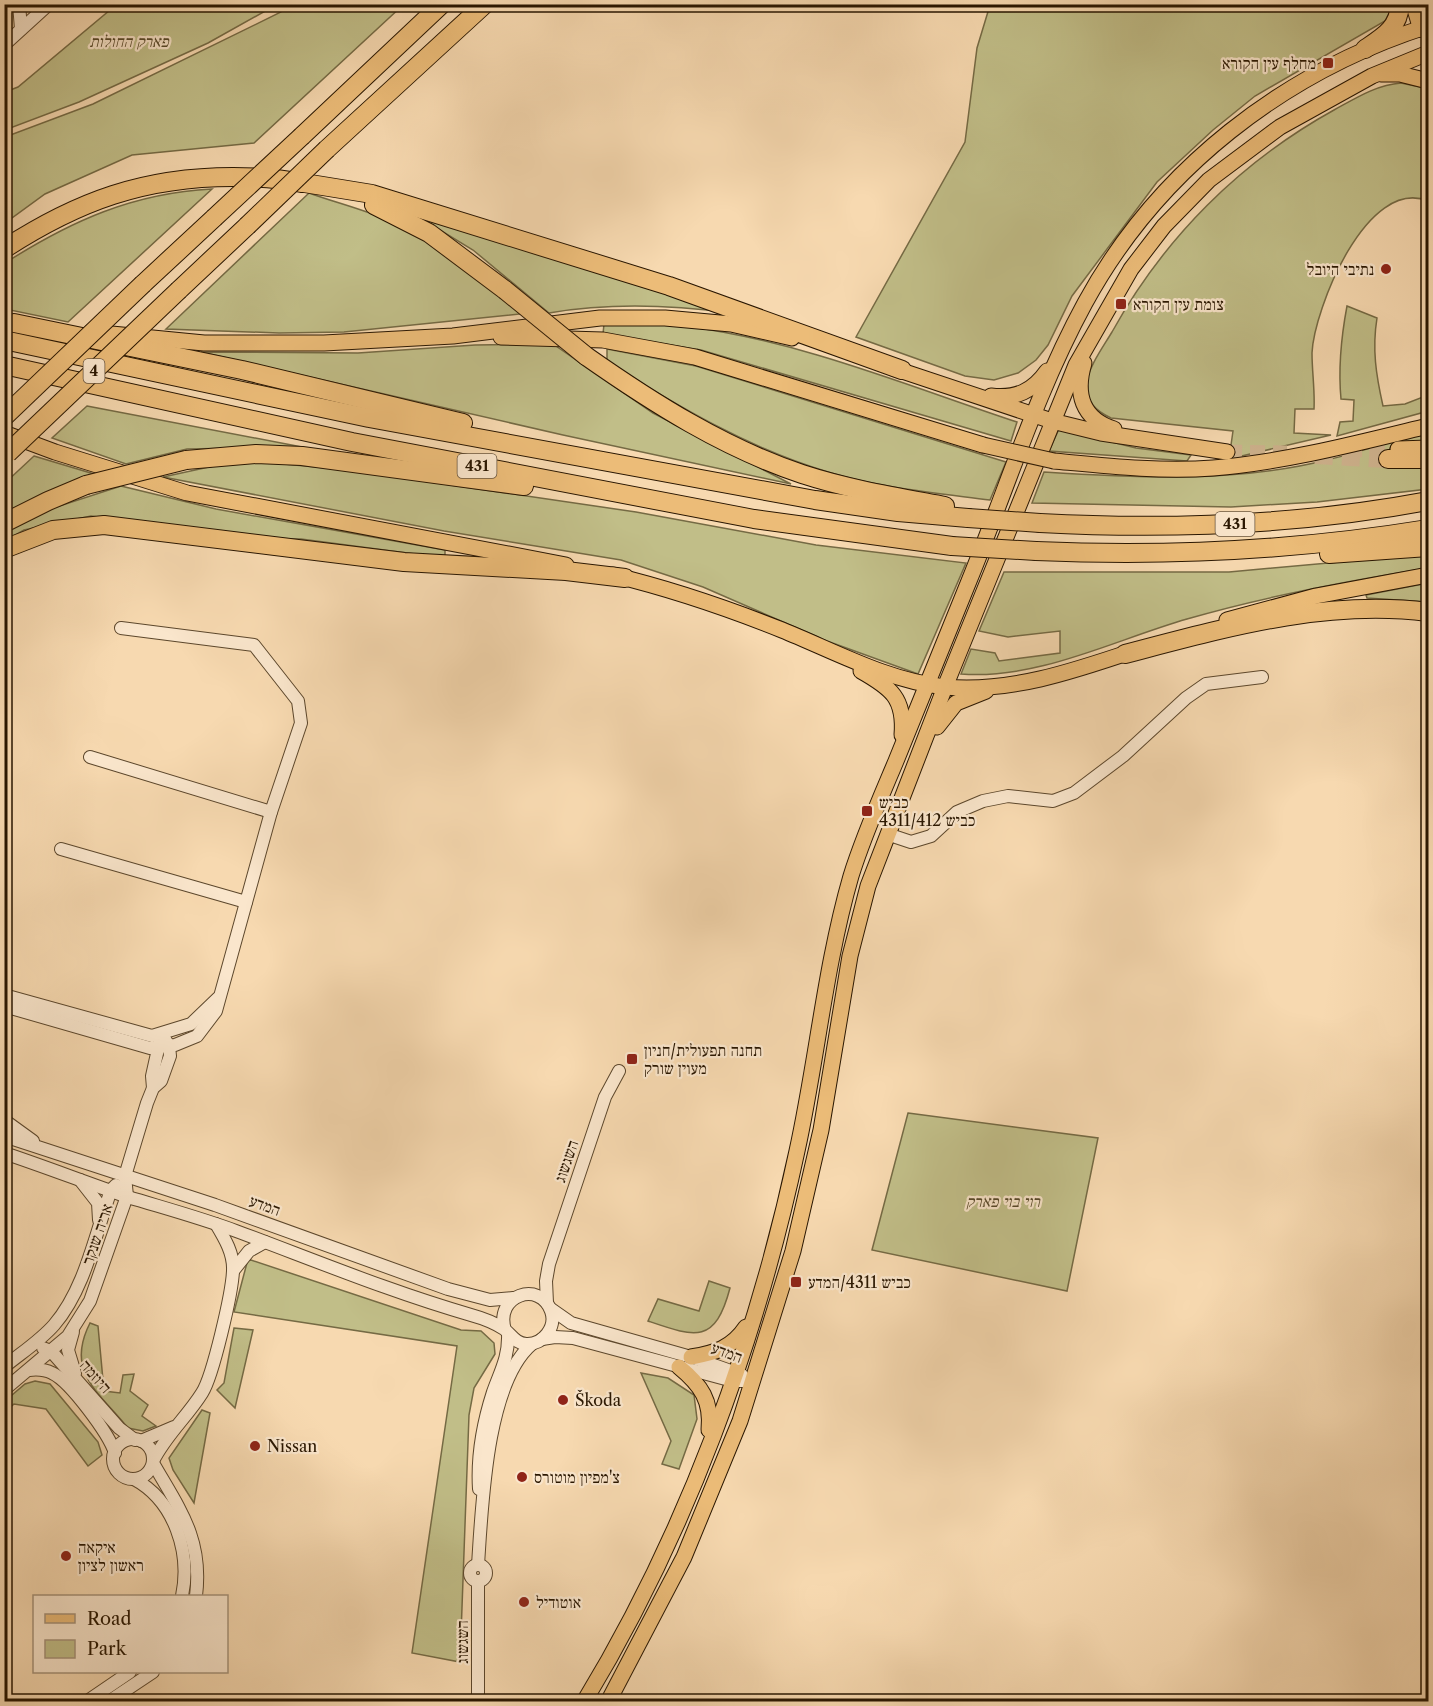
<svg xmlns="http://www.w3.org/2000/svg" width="1433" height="1706" viewBox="0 0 1433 1706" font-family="'Libre Caslon Text','Frank Ruhl Libre',serif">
	<rect width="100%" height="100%" fill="#f7d9b0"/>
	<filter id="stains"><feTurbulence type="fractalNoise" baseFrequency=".00333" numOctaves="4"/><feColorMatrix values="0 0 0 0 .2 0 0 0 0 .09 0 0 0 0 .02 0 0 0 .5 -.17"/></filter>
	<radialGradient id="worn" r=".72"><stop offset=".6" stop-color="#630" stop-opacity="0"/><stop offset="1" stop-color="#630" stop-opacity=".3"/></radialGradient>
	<g fill="#c1be88" stroke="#756a44" stroke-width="1.5">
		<polygon points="116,5 276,5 208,43 79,102 5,130 5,92 18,87"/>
		<polygon points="288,5 403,5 254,143 132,155 45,194 5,223 5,137 93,104 281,12"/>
		<polygon points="990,5 1393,5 1393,6 1385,21 1255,96 1213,130 1157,182 1072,296 1048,345 1036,360 1018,373 994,380 965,376 856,337 965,142 977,48"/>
		<path d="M1401,83L1420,87L1428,93V201C1367,176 1314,309 1312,353C1312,372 1315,390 1314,409H1295L1294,433L1331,435L1229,459L1233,431L1111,418C1065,397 1094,362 1112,332C1164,238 1240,162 1334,110C1356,98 1376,85 1401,83Z"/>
		<path d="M212,189L68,322L5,309V263C71,221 133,193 212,189Z"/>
		<path d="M309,193C331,201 354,207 375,215C430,238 477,274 520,314L344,332L279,333L166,329Z"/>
		<path d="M417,216L730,313C672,305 608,303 549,313L473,250Z"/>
		<path d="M1347,306L1377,318C1372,349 1376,375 1383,406L1405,404L1428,395V404L1421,413L1337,436L1340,422L1353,421L1354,400L1341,399C1338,367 1341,338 1347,306Z"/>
		<path d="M604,324C633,324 663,323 691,327C803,342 911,387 1017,422L1011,441L701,350L603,334Z"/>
		<polygon points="553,344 653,413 791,484 563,435 201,352 358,353 475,345"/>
		<path d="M607,349L696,366L1006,462L990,500C936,493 880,488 828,472C748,448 677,406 607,362Z"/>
		<polygon points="87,406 302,447 187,449 126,464 52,438"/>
		<polygon points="1059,429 1136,448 1191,455 1187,461 1049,451"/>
		<path d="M1428,431V442L1396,444L1390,448L1385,467L1428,468V489L1317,502L1231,507L1032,503L1044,472C1138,478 1235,483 1327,460C1361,452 1395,440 1428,431Z"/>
		<polygon points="34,456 94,474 5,513 5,483"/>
		<polygon points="241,460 348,470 636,512 816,545 966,563 918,674 827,641 703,587 621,560 444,531 163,477"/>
		<polygon points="121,486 216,509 445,550 445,558 301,539 254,538 91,516 24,530 5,541 4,532 41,512"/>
		<path d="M1428,554V568C1347,581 1266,596 1187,619C1114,640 1038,680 961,674L971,649L995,653L999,661L1060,653V631L1008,637L979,631L1004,572H1229Z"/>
		<polygon points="1428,583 1428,602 1367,598 1366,595"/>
		<polygon points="908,1113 1098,1138 1067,1291 872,1250"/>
		<polygon points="248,1259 461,1330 481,1331 494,1343 495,1354 474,1388 469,1415 460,1662 412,1653 457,1346 234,1312"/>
		<path d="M709,1281L730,1288C715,1345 695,1337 648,1321L658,1299L699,1311Z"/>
		<path d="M90,1323L98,1326L104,1391L120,1393L123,1375L134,1374L130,1391L148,1405L142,1416L156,1426L143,1431L128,1428C98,1391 65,1372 90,1323Z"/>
		<polygon points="234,1328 253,1330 235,1408 217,1390 224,1383"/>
		<polygon points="641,1373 668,1378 694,1395 697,1419 679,1469 662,1464 671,1441"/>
		<polygon points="35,1381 50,1384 98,1442 102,1455 88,1466 46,1409 14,1404 5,1412 5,1401 25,1384"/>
		<polygon points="202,1410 210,1413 194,1503 173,1470 169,1458"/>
	</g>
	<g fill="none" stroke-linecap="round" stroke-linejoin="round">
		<g stroke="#ceb28d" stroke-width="15" stroke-dasharray="15 8" stroke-linecap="butt">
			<polyline points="1347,450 1398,449"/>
			<polyline points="1227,452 1287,453"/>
		</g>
		<polyline stroke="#ceb28d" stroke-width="18" stroke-dasharray="18 9" stroke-linecap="butt" points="1315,455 1388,459"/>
		<g stroke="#5c472c" stroke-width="14">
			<g id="minor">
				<polyline points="19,4 21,29"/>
				<polyline points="4,45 49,4"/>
				<polyline points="90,757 271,812"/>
				<polyline points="887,834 911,842 931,836 957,812 983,801 1008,796 1053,801 1074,793 1123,756 1186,698 1206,684 1262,677"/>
				<polyline points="61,849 246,902"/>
				<polyline points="4,995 152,1036 191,1024 218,998"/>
				<polyline points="4,1006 150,1048 175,1045 197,1036 216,1011 271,812 301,723 298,701 254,645 121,628"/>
				<polyline points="153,1088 152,1076 160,1040"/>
				<polyline points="4,1120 33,1141"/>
				<polyline points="4,1136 215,1205 448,1289 490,1300 513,1298"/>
				<path d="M4,1153C46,1167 87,1183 128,1197C164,1208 201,1218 236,1231C314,1260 391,1292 471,1315C482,1318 495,1323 504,1329C512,1335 515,1343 526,1344C543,1345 557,1327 551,1311C540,1280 494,1295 505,1330"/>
				<polyline points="80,1180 98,1203 99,1220"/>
				<polyline points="233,1271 249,1251 265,1242"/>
				<polyline points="547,1303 546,1281 549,1264 605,1097 619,1071"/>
				<polyline points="551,1309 571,1323 691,1357 742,1375"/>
				<polyline points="73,1332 68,1350 75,1373"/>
				<polyline points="542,1339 555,1337 573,1338 733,1381 753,1381"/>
				<polyline points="43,1348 51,1351 119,1428 135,1440"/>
				<path d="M4,1367C21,1353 40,1341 54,1325C85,1289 95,1235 111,1190L116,1185"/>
				<path d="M29,1370C37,1369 44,1369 52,1373C70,1381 109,1434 115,1453"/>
				<polyline points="4,1390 68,1336 90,1301 127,1196 125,1176 147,1103 153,1088 161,1081 170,1056 169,1046 162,1034"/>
				<circle cx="133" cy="1459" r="20"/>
				<polyline points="141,1441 174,1427"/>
				<path d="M153,1461C166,1435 187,1417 202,1393C213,1376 232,1293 233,1271C234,1254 225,1239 216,1224"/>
				<path d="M153,1463C180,1510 203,1539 196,1596"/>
				<path d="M134,1479C175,1501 191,1553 182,1596"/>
				<path d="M479,1489C477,1457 483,1423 493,1392C500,1372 509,1357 508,1334"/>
				<circle cx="478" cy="1573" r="8"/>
				<path d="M478,1565C482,1506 486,1383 532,1344"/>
				<polyline points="86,1702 130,1672"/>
				<polyline points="108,1702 153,1672"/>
				<polyline points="478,1702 478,1582"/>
			</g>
		</g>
		<g stroke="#291600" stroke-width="17">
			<g id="major">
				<polyline points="1381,74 1400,74 1428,81"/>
				<polyline points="91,332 204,343 324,343 453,336 600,318 665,318 731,324 792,338"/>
				<polyline points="501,337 603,340 695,357 983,445"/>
				<path d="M1084,363C1075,393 1082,419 1114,429"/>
				<polyline points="893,368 1052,421 1101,433 1227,452"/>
				<path d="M991,396C1016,399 1033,391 1047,371"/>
				<polyline points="4,433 55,452 187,493 566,565"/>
				<polyline points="1398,449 1428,448"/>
				<path d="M1054,461C1107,466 1160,472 1213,468C1286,462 1358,443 1428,426"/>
				<path d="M613,575C671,589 727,608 782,630C834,651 888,681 945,687C1010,693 1074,671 1136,650"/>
				<polyline points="1227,620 1316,596 1428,575"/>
				<path d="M861,671C891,688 905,698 902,735"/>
				<polyline points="937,727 956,703 986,691"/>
				<path d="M691,1357C715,1353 732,1348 746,1327"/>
				<path d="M679,1367C701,1385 712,1401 709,1430"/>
				<path d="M584,1702C686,1534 756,1343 797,1151C817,1060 825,966 851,876C863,837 880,799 896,761C920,701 945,641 969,581C1007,488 1037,391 1085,303C1158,169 1284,72 1428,26"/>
				<polyline points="608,1702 684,1557 740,1421 793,1251 821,1130 850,956 868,886 945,687 1076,365 1131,269 1164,226 1209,180 1280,127 1372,76 1428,53"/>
			</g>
		</g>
		<g stroke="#291600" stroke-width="20">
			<g id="highway">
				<polyline points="1415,4 1422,28"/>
				<path d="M1365,49C1383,37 1399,28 1400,4"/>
				<polyline points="302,136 442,4"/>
				<polyline points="327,149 485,4"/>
				<polyline points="292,181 372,194 669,286 902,370"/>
				<polyline points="374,205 429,233 505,290"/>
				<path d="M4,249C78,201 144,177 233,177C256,177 279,178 302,183"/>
				<polyline points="143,284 214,218"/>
				<polyline points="179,290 247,226"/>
				<polyline points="14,323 242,370 463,423"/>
				<polyline points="4,340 369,418 815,500 898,512 968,518"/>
				<path d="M586,356C653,403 724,448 802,474C848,489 897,497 945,506"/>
				<polyline points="4,365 352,442 754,519 952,546"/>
				<polyline points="1388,459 1428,459"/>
				<polyline points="186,460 256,454 302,456 524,486"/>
				<polyline points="4,523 48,501 86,485"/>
				<path d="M1040,523C1171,530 1300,525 1428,501"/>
				<polyline points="4,549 53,530 104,525 404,562 566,571 625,578"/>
				<path d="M1036,551C1168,557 1299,550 1428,529"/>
				<polyline points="1329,554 1428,547"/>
				<path d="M1125,654C1225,628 1324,599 1428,612"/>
			</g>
		</g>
		<use href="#minor" stroke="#fae6cc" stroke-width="12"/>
		<use href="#major" stroke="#ecbc78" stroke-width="15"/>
		<use href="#highway" stroke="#ecbc78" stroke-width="18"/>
		<g stroke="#291600" stroke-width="17" stroke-linecap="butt">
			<polyline id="major-bridge" points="983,445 1054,461"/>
		</g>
		<g stroke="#291600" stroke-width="20" stroke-linecap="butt">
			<g id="highway-bridge">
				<polyline points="214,218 302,136"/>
				<polyline points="247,226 327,149"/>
				<polyline points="505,290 586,356"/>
				<polyline points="4,417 143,284"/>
				<polyline points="8,453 179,290"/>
				<polyline points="86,485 186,460"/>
				<polyline points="968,518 1040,523"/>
				<polyline points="952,546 1036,551"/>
			</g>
		</g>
		<use href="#major-bridge" stroke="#ecbc78" stroke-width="15"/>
		<use href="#highway-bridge" stroke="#ecbc78" stroke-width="18"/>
	</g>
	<g fill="#8f2418" stroke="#fae6cc" stroke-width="2">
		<rect x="1322" y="57" width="12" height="12" rx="3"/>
		<circle cx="1386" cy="269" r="6"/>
		<rect x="1115" y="298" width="12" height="12" rx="3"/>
		<rect x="861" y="805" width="12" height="12" rx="3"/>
		<rect x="626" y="1053" width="12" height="12" rx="3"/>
		<rect x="790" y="1276" width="12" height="12" rx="3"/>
		<circle cx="563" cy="1400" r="6"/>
		<circle cx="255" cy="1446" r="6"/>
		<circle cx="522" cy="1477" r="6"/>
		<circle cx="66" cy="1556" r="6"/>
		<circle cx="524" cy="1602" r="6"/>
	</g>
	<g text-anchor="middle" stroke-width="4.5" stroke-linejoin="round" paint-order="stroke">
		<g fill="#fae6cc" stroke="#68543d" stroke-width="1.5">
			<rect x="83.5" y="359" width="21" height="24" rx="4.5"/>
			<rect x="457.5" y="454" width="39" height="24" rx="4.5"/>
			<rect x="1215.5" y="512" width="39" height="24" rx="4.5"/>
		</g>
		<g font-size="15" font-weight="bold" fill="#291600">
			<text x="94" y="376">4</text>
			<text x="477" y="471">431</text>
			<text x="1235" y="529">431</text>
		</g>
		<g font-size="16" font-style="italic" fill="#574829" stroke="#fae6cc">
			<text x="129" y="47">פארק החולות</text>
			<text x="1003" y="1207">רוי בוי פארק</text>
		</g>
		<g font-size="16" fill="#291600" stroke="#fae6cc" text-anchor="start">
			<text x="1316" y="69" text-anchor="end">מחלף עין הקורא</text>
			<text x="1374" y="275" text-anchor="end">נתיבי היובל</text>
			<text x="1133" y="310">צומת עין הקורא</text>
			<text x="879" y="808">כביש<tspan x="879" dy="18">4311/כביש 412</tspan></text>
			<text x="644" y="1056">תחנה תפעולית/חניון<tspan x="644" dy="18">מעוין שורק</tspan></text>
			<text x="808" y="1288">כביש 4311/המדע</text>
			<text x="575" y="1406">Škoda</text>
			<text x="267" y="1452">Nissan</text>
			<text x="534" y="1483">צ'מפיון מוטורס</text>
			<text x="78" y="1553">איקאה<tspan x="78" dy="18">ראשון לציון</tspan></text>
			<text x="536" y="1608">אוטודיל</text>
		</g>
		<g font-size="16" fill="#291600" stroke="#fae6cc">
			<text transform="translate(566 1161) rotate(-71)" y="6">השגשוג</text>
			<text transform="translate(265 1205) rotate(20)" y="6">המדע</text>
			<text transform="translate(97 1234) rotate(-71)" y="6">אריה שנקר</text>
			<text transform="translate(727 1352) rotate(20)" y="6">המדע</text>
			<text transform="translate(96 1376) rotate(49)" y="6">היוזמה</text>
			<text transform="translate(462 1642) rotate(-90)" y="6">השגשוג</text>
		</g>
	</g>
	<rect width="1433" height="1706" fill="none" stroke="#f7d9b0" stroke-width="24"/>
	<rect x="6" y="6" width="1421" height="1694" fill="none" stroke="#291600" stroke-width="3"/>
	<rect x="12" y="12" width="1409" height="1682" fill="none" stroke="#291600" stroke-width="1.5"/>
	<rect x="33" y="1595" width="195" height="78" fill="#fae6cc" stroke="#a6937a" stroke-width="1.5"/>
	<rect x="45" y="1614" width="30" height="9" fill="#ecbc78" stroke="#a6937a" stroke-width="1.5"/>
	<text x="87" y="1625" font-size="18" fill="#291600">Road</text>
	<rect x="45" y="1640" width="30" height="18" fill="#c1be88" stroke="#a6937a" stroke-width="1.5"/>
	<text x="87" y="1655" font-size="18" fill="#291600">Park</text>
	<rect width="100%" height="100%" filter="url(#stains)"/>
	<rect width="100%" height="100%" fill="url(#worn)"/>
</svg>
